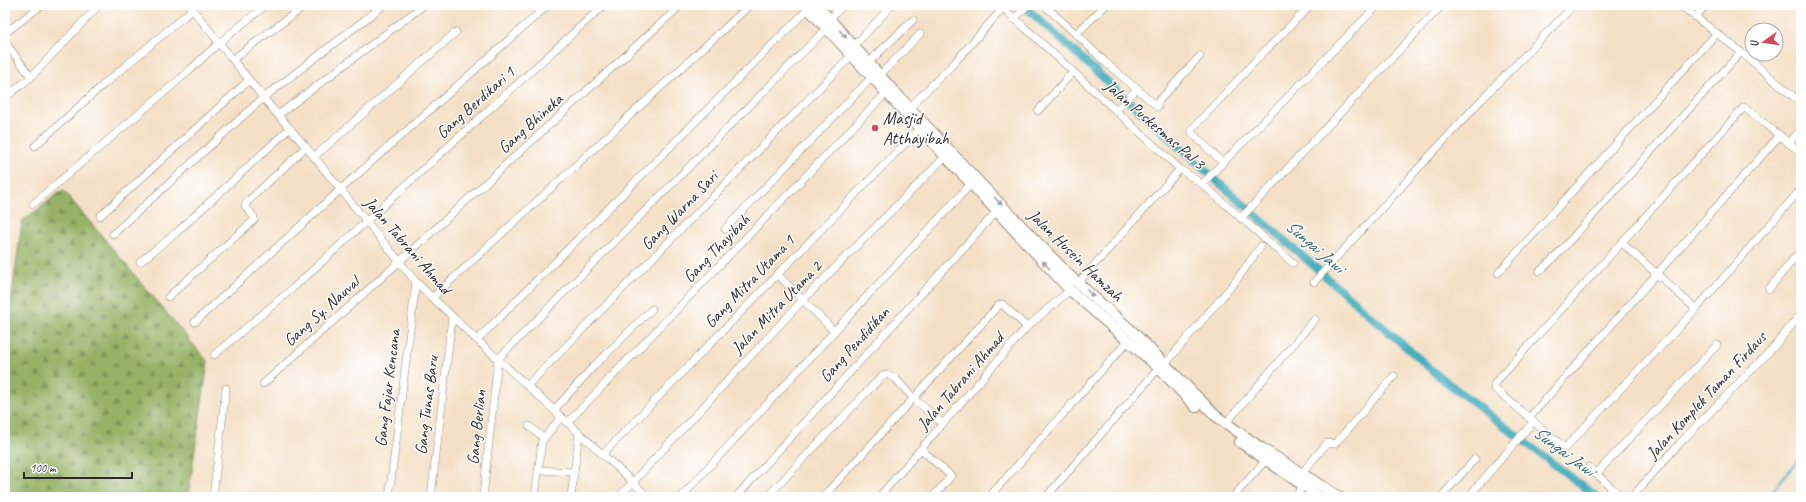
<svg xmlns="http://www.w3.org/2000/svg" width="1806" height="502" viewBox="0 0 1806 502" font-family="Caveat,sans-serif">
	<defs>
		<pattern id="forest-firs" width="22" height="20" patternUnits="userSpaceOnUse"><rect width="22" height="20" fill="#95b266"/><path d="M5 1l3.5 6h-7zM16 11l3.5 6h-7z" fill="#7a9154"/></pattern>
	</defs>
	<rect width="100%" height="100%" fill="#fff"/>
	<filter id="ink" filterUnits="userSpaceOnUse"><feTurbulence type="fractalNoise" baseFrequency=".025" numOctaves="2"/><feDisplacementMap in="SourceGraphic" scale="8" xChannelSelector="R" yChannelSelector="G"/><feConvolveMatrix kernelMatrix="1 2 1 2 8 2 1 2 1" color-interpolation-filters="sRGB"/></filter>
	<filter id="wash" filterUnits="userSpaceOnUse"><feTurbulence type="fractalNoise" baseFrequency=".012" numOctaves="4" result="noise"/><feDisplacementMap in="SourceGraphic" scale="16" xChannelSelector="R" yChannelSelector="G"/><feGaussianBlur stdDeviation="0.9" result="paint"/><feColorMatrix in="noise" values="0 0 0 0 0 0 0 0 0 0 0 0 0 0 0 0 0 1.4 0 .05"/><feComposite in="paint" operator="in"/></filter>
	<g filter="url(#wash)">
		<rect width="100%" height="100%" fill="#f4e0c6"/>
		<polygon fill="url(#forest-firs)" stroke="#606e48" points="63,190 208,362 188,497 5,497 5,345 22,221"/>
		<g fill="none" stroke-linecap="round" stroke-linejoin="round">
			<polyline stroke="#3caaba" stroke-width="2" points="1767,497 1801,457"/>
			<polyline stroke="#3caaba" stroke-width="8" points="1023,5 1209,174 1440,377 1597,497"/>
		</g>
	</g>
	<g filter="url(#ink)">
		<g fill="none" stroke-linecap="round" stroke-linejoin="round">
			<g stroke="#908678" stroke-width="8">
				<g id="street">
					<polyline points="189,5 265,100 306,147 416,282 477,340 633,482 647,497"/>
					<polyline points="1000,5 1180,169 1202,184 1293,263"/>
					<polyline points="1044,5 1076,34 1106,5"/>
					<polyline points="1680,5 1741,52 1801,103"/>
					<polyline points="1696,16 1706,5"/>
					<polyline points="830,19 843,5"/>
					<polyline points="1014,19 1028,5"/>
					<polyline points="5,33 42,5"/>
					<polyline points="1076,34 1105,62 1158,107"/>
					<polyline points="5,42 31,77"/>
					<polyline points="854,46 892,5"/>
					<polyline points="233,59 306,5"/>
					<polyline points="866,65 913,20"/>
					<polyline points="880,75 920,34"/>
					<polyline points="5,98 31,77 99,5"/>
					<polyline points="1156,104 1200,56"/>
					<polyline points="909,108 955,62 1003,8"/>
					<polyline points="1116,110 1138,88"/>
					<polyline points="1038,111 1073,72"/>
					<polyline points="278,115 424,5"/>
					<polyline points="1789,143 1801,129"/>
					<polyline points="35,146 103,85 193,9"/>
					<polyline points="1801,153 1744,107 1495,383 1494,388 1565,448 1696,309 1801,189"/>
					<polyline points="314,157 456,32"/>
					<polyline points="1223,163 1192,133 1192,129 1260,56 1311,5"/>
					<polyline points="1202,184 1378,5"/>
					<polyline points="33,204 181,78 219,43 266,5"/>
					<polyline points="100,216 249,80"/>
					<polyline points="1241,218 1442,5"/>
					<polyline points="725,229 872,77"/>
					<polyline points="113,234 263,98 384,5"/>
					<polyline points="1622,243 1696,309"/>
					<polyline points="140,262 177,232 290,128"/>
					<polyline points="1540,271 1555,257 1741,52"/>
					<polyline points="1498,273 1717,33"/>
					<polyline points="777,274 834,331"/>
					<polyline points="1314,282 1482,99 1574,5"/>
					<polyline points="1078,283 1180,169"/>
					<polyline points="1769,289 1801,250"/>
					<polyline points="168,297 254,220 254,217 245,206 246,203 306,147"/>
					<polyline points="432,298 750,5"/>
					<polyline points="195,322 341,189 548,5"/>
					<polyline points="477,340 808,9"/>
					<polyline points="214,355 293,288 604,5"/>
					<polyline points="1165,364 1235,282 1261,246"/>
					<polyline points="263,384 399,262 681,5"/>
					<polyline points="528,385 851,56"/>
					<polyline points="554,410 594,366 652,309"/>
					<polyline points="1529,418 1780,135"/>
					<polyline points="567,423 886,93"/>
					<polyline points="1226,423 1315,319"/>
					<polyline points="529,426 544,438"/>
					<polyline points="921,449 951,476 933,497"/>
					<polyline points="602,455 919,129"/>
					<polyline points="1589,467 1612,488 1605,497"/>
					<polyline points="538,470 574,472"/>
					<polyline points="1302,473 1327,443 1335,444 1394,376"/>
					<polyline points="1596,474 1717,345"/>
					<polyline points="1612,488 1623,497"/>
					<polyline points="213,497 226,388"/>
					<polyline points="389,497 416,282"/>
					<polyline points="431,497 452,317"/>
					<polyline points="483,497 498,359 826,29"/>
					<polyline points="535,497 542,441 561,417"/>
					<polyline points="571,497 579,434"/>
					<polyline points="619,497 803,300 945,157"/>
					<polyline points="681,497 971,184"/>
					<polyline points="736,497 996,212"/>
					<polyline points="767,497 882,376 887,374 895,378 913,398 943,424"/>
					<polyline points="823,497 999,305 1002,304 1027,327"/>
					<polyline points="879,497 1027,327 1070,290"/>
					<polyline points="989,497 1128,341"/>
					<polyline points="1046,497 1159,368"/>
					<polyline points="1233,497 1266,460"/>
					<polyline points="1295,497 1303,486"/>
					<polyline points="1441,497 1475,459"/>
					<polyline points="1468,497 1533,422"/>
					<polyline points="1632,497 1679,444 1772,349 1801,314"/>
				</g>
			</g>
			<g stroke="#908678" stroke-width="12">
				<g id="secondary">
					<polyline points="805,5 1070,290 1159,368 1196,407"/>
					<polyline points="817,5 891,88 975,178 1071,277 1133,332 1216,416 1261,448 1339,497"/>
					<polyline points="1240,442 1320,497"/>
				</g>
			</g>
			<use href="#street" stroke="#fff" stroke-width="7"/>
			<use href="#secondary" stroke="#fff" stroke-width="10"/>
		</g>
		<defs><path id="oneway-solid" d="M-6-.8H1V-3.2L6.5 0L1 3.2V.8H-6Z"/></defs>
		<g fill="#a0a0a0">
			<use href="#oneway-solid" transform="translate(843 34) rotate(48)"/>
			<use href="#oneway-solid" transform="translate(998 201) rotate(46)"/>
			<use href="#oneway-solid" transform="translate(1046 265) rotate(-134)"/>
			<use href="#oneway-solid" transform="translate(1090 293) rotate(42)"/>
		</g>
	</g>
	<circle fill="#d1495b" stroke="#fff" stroke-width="1.5" cx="875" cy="128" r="4"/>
	<g text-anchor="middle" stroke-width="3" stroke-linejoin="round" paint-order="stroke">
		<g font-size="17" fill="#2b2b2b" stroke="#fff">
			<text transform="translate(475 102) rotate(-42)" y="6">Gang Berdikari 1</text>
			<text transform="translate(530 123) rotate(-42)" y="6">Gang Bhineka</text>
			<text transform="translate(1155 124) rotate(41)" y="6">Jalan Puskesmas Pal 3</text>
			<text transform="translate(679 210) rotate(-46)" y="6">Gang Warna Sari</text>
			<text transform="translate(408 245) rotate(49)" y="6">Jalan Tabrani Ahmad</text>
			<text transform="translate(716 248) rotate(-46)" y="6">Gang Thayibah</text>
			<text transform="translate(1076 255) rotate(44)" y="6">Jalan Husein Hamzah</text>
			<text transform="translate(749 281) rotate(-46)" y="6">Gang Mitra Utama 1</text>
			<text transform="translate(776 307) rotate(-46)" y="6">Jalan Mitra Utama 2</text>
			<text transform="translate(321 311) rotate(-42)" y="6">Gang Sy. Nauval</text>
			<text transform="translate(854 344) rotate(-48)" y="6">Gang Pendidikan</text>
			<text transform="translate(960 381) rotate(-49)" y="6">Jalan Tabrani Ahmad</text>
			<text transform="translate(387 388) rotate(-83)" y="6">Gang Fajar Kencana</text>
			<text transform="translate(1706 395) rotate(-47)" y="6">Jalan Komplek Taman Firdaus</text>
			<text transform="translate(426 405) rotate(-83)" y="6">Gang Tunas Baru</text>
			<text transform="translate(476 427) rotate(-84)" y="6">Gang Berlian</text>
		</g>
		<g font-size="17" fill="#2b2b2b" stroke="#fff" text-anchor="start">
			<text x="883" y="124">Masjid<tspan x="883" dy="20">Atthayibah</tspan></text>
		</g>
		<g font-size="18" font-style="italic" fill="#33646b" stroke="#fff">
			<text transform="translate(1315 246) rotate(41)" y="6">Sungai Jawi</text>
			<text transform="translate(1564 451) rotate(37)" y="6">Sungai Jawi</text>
		</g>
	</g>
	<rect width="1806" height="502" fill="none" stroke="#fff" stroke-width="20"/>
	<g transform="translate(1764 42) rotate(256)"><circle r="19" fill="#ffffff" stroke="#aaaaaa"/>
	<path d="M0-3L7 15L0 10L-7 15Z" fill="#d1495b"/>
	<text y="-6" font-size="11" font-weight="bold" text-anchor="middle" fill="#2b2b2b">U</text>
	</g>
	<path d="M24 472v6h108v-6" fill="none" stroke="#2b2b2b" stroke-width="2"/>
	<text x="30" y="472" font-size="12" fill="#2b2b2b" stroke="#ffffff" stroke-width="3" paint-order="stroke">100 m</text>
</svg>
